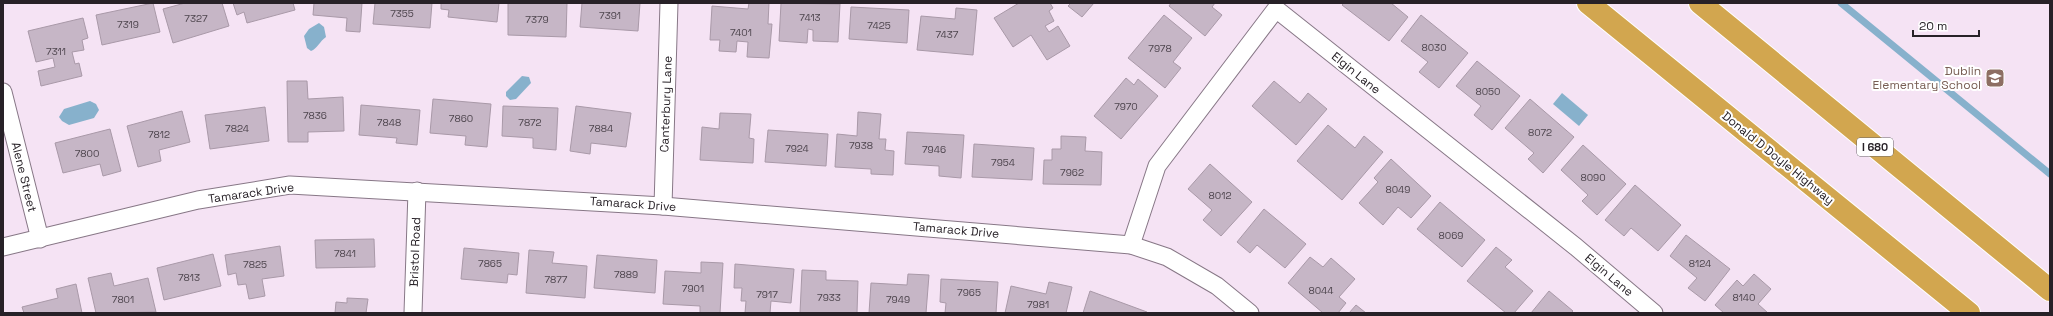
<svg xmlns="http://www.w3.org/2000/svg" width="2053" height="316" viewBox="0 0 2053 316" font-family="'Space Grotesk',sans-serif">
	<rect width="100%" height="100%" fill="#f5e3f4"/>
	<g fill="#87b1cc">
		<path d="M319,23L324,27L326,37C320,41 317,49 311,51L307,48L304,36L309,29Z"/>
		<polygon points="522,76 529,77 531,83 516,99 510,100 506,96 506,92"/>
		<polygon points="1562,93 1588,115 1579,126 1553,104"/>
		<polygon points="90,101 96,104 99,110 94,118 69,125 62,121 59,117 64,109"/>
	</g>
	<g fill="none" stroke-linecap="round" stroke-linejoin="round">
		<polyline stroke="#87b1cc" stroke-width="7" points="1841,3 2050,174"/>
	</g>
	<g fill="#c6b6c6" stroke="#a999a8">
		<polygon points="153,3 160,32 102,45 96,15"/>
		<polygon points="185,3 222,3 229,26 173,43 163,9"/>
		<polygon points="233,3 293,3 295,10 247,23 244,12 237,15"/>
		<polygon points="314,3 362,3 360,32 346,31 347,18 313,15"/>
		<polygon points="375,3 432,3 430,28 373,24"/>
		<polygon points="441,3 499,3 497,22 448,17 449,10 441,9"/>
		<polygon points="508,3 567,3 566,37 508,35"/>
		<polygon points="582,3 640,3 638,31 580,27"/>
		<polygon points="749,3 769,3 768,24 772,24 769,58 747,57 748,42 737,41 736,52 719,51 720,40 710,40 712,6 748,9"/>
		<polygon points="781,3 840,4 838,42 813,41 813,30 808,29 807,43 779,41"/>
		<polygon points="1019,3 1050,3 1053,8 1049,11 1054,21 1045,26 1049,32 1058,26 1070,46 1047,60 1031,35 1013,47 994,18"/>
		<polygon points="1071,3 1094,3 1082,17 1068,6"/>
		<polygon points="1171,3 1215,3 1212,7 1222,15 1205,36 1169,6"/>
		<polygon points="1344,3 1391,3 1408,17 1389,41 1342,5"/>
		<polygon points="851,7 909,10 907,43 849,39"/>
		<polygon points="956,8 977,10 973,55 917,50 921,16 955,19"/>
		<polygon points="1164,15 1192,38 1173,62 1181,68 1165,88 1128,58"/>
		<polygon points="1421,15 1468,53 1439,88 1419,72 1428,62 1401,41"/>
		<polygon points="83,18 88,38 82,40 84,50 72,52 75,64 79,63 82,76 41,86 38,71 55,67 53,58 36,62 28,31"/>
		<polygon points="1477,61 1520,96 1492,130 1474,115 1481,106 1456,86"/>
		<polygon points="1126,78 1134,85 1138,79 1158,96 1121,139 1094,116"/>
		<polygon points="287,81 307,81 308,99 343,97 344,131 308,132 308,142 288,142"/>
		<polygon points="1274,81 1300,103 1308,93 1327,109 1296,145 1252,106"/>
		<polygon points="433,99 491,104 487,147 465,145 466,136 430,133"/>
		<polygon points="1530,99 1574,137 1543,173 1528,159 1534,153 1505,128"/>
		<polygon points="361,105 420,110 417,145 396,143 397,138 359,135"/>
		<polygon points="503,106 558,108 556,150 533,148 533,138 502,136"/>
		<polygon points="576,106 631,113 626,147 591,143 590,154 570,151"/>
		<polygon points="265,107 269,141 210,149 205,115"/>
		<polygon points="182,111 190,142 159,150 161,161 138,167 127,126"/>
		<polygon points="858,112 881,114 879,139 886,139 885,150 894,151 893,175 871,174 871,169 835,167 837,134 857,136"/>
		<polygon points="720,113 751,114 749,138 754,139 753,163 700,160 702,127 719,129"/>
		<polygon points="1328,125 1355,148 1364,136 1383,152 1342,200 1297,161"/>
		<polygon points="110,129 121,171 103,176 100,164 63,173 55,143"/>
		<polygon points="768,130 828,134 826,166 765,162"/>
		<polygon points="907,132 964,135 961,178 939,176 939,166 905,164"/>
		<polygon points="1061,136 1086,137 1085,151 1102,152 1101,185 1043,184 1044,160 1052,160 1052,149 1061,149"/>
		<polygon points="974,144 1034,148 1032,180 972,177"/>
		<polygon points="1583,145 1626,184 1597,215 1582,201 1588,195 1561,170"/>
		<polygon points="1391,159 1431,196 1411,218 1398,207 1383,225 1359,203 1378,182 1374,178"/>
		<polygon points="1210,164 1252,202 1221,236 1203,220 1212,210 1188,189"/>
		<polygon points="1635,185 1681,225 1658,251 1631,228 1624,236 1605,220"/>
		<polygon points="1440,202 1485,240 1462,267 1417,229"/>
		<polygon points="1264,209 1306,244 1285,268 1257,245 1250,253 1237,242"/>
		<polygon points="1686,235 1730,269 1705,301 1688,288 1697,278 1670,256"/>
		<polygon points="374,239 375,267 316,268 315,240"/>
		<polygon points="280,246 284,276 262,279 265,296 249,299 246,284 238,285 236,273 228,275 225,255"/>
		<polygon points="1496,247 1512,260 1505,267 1533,291 1514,313 1506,313 1467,281"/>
		<polygon points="464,248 519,253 517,275 508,274 507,283 461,279"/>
		<polygon points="529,250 554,252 552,263 587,266 585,298 526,293"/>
		<polygon points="213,254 221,286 164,300 157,268"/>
		<polygon points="597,255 657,260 655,293 594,288"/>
		<polygon points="1310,257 1323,267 1331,258 1355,279 1339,297 1346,303 1338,313 1323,313 1288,283"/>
		<polygon points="701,262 723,263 720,313 700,313 700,306 663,304 665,271 701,273"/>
		<polygon points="735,264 794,269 791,303 771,301 770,313 745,313 746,301 741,301 742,288 734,288"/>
		<polygon points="802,270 826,271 826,280 858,281 857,313 800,313"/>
		<polygon points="111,273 114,286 148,278 156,312 96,313 88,278"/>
		<polygon points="908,274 929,275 926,313 869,313 871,283 907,285"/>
		<polygon points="1754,274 1771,289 1758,304 1768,313 1724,313 1715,305 1737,280 1743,286"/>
		<polygon points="941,279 998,282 996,313 945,313 946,303 940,302"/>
		<polygon points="1049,282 1072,287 1066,313 1005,313 1011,286 1046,294"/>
		<polygon points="76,284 82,313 24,313 22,307 58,298 56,289"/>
		<polygon points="1090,291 1147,312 1147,313 1083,313"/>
		<polygon points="1549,291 1573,311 1571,313 1531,313"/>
		<polygon points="347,298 368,299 366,313 335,313 336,302 347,303"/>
		<polygon points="1356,305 1366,313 1349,313"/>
	</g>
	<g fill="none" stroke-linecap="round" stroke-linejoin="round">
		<g stroke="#877786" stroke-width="19">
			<g id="street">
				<polyline points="3,92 40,239"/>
				<polyline points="663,206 669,3"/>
				<polyline points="1131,245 1157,166 1276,9 1576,247 1654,313"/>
				<polyline points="3,247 198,200 290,185 663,206 1131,245 1167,257 1217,286 1250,313"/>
				<polyline points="413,313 417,191"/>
			</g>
		</g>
		<g stroke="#fff" stroke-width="24">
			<g id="highway">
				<polyline points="1588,3 1969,313"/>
				<polyline points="1700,3 2050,290"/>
			</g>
		</g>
		<use href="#street" stroke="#fff" stroke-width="17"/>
		<use href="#highway" stroke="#d2a64f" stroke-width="22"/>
	</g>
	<defs>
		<g id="school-square" transform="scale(1)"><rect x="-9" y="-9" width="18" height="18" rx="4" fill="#8d6e63" stroke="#fff"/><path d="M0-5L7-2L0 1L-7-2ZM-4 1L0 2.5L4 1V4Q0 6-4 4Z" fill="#fff"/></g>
	</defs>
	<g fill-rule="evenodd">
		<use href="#school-square" x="1995" y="78"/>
	</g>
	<g text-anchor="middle" stroke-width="4" stroke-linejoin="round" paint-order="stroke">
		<g font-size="10" fill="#4f464f">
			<text x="402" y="17">7355</text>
			<text x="610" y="19">7391</text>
			<text x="810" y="21">7413</text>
			<text x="196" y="22">7327</text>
			<text x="537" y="23">7379</text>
			<text x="128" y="28">7319</text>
			<text x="879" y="29">7425</text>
			<text x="741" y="36">7401</text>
			<text x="947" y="38">7437</text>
			<text x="1434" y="51">8030</text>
			<text x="1160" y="52">7978</text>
			<text x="56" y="55">7311</text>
			<text x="1488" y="95">8050</text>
			<text x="1126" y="110">7970</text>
			<text x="315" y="119">7836</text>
			<text x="461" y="122">7860</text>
			<text x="389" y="126">7848</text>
			<text x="530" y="126">7872</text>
			<text x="237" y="132">7824</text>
			<text x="601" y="132">7884</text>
			<text x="1540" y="136">8072</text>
			<text x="159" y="138">7812</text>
			<text x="861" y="149">7938</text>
			<text x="797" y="152">7924</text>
			<text x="934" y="153">7946</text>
			<text x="87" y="157">7800</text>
			<text x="1003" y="166">7954</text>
			<text x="1072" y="176">7962</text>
			<text x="1593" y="181">8090</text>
			<text x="1398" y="193">8049</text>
			<text x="1220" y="199">8012</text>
			<text x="1451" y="239">8069</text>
			<text x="345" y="257">7841</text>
			<text x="490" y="267">7865</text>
			<text x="1700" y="267">8124</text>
			<text x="255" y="268">7825</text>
			<text x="626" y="278">7889</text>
			<text x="189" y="281">7813</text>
			<text x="556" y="283">7877</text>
			<text x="693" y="292">7901</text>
			<text x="1321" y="294">8044</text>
			<text x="969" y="296">7965</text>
			<text x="767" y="298">7917</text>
			<text x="829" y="301">7933</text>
			<text x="1744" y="301">8140</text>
			<text x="123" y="303">7801</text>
			<text x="898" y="303">7949</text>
			<text x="1038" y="308">7981</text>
		</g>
		<rect fill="#fff" stroke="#686468" stroke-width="1" x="1857" y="138" width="36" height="18" rx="3"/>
		<g font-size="11" font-weight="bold" fill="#272127">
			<text x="1875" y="151">I 680</text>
		</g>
		<g font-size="12" fill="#785e54" stroke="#fff" text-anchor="end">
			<text x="1981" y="75">Dublin<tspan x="1981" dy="14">Elementary School</tspan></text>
		</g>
		<g font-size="12" fill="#272127" stroke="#fff">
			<text transform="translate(1356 73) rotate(39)" y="4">Elgin Lane</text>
			<text transform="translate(666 104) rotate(-88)" y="4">Canterbury Lane</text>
			<text transform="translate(1778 158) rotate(39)" y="4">Donald D Doyle Highway</text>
			<text transform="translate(24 177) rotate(76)" y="4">Alene Street</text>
			<text transform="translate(251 193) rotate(-8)" y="4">Tamarack Drive</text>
			<text transform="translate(633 204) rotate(4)" y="4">Tamarack Drive</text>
			<text transform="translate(956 230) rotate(5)" y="4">Tamarack Drive</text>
			<text transform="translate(415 252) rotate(-88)" y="4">Bristol Road</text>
			<text transform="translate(1609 275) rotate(40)" y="4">Elgin Lane</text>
		</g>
	</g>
	<rect width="2053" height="316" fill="none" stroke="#272127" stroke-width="8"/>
	<path d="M1913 30v6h66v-6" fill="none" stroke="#272127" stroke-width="2"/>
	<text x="1919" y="30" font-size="12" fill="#272127" stroke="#ffffff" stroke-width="3" paint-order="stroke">20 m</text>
</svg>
